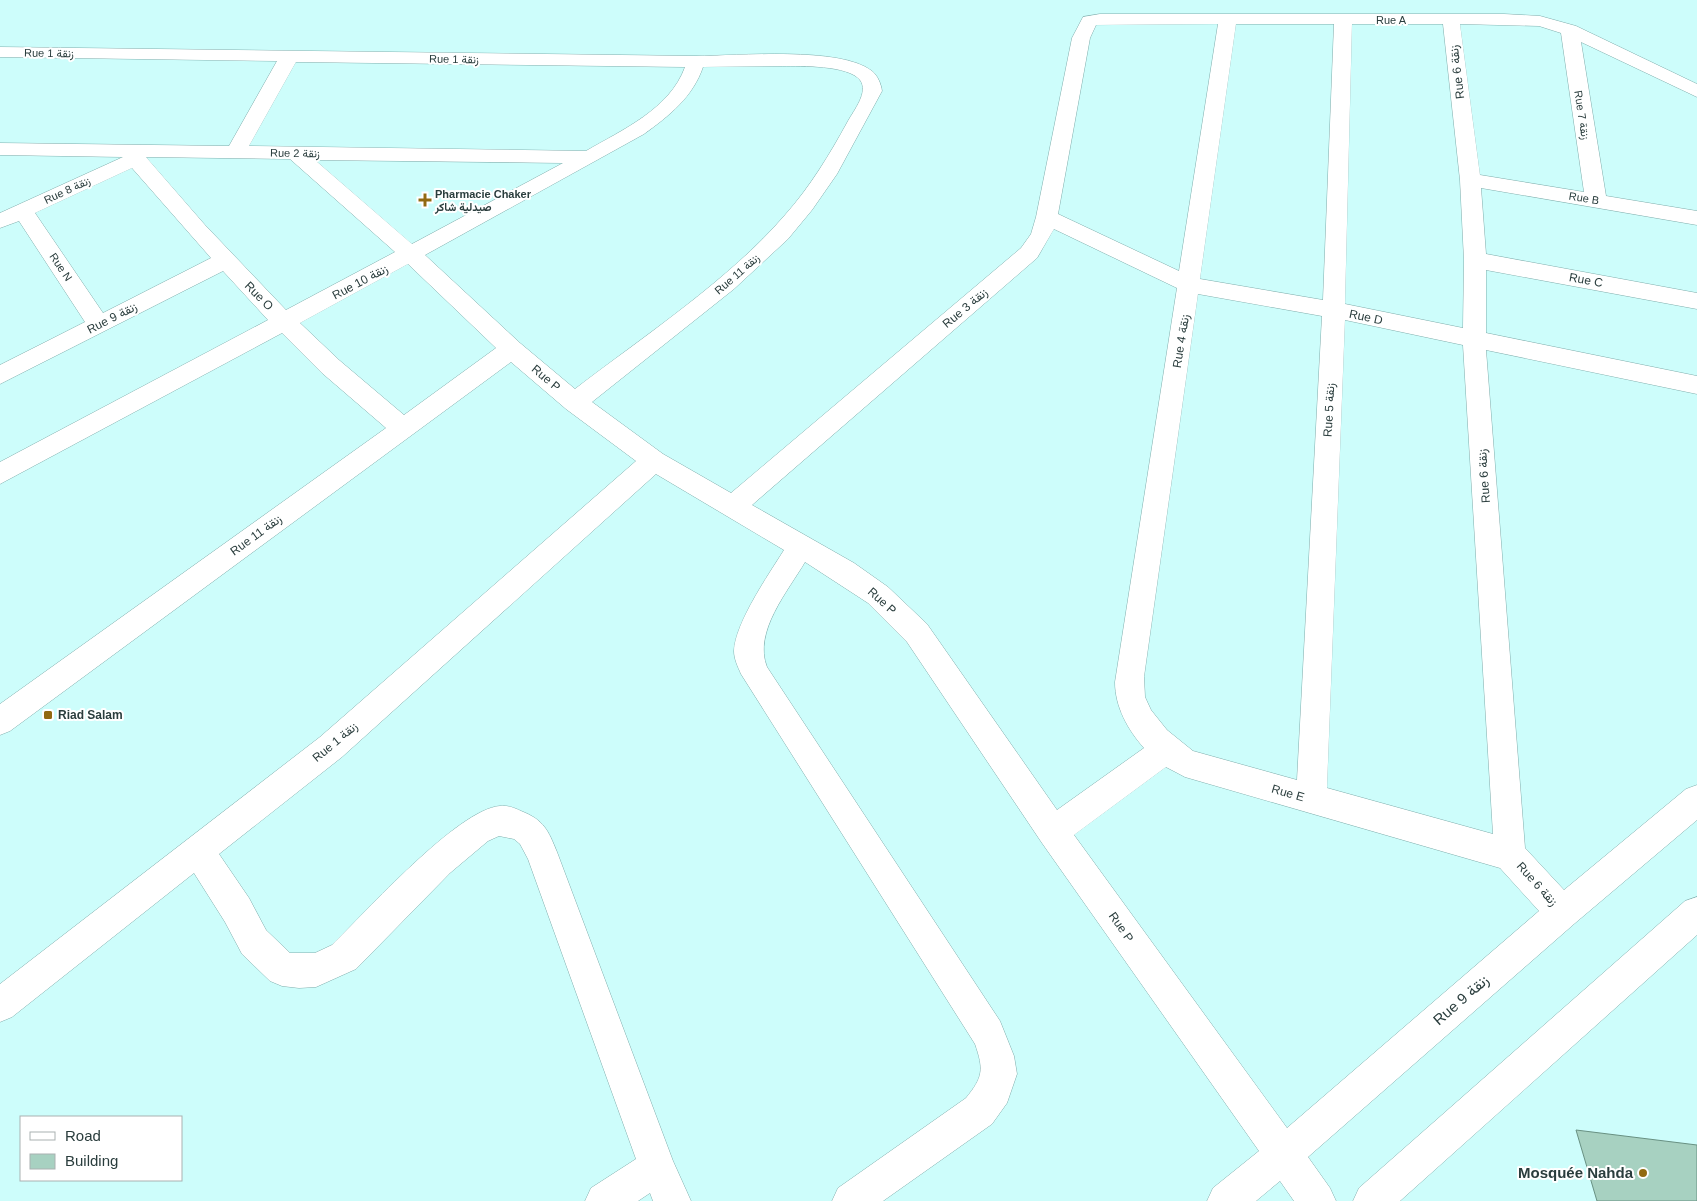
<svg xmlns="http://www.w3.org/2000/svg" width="1697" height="1201" viewBox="0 0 1697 1201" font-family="Arial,Vazirmatn,sans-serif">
	<rect width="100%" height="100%" fill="#cdfdfb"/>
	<polygon fill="#a7d1c1" stroke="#689082" points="1576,1130 1697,1145 1697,1201 1597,1201"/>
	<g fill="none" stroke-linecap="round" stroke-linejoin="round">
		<g stroke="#80adac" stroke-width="1">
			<g id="minor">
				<path d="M1100,14H1504L1540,16L1576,26L1697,84V97L1581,42L1606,196L1697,211V225L1481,188L1486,254L1697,293V309L1486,270V333L1697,376V394L1486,350L1525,848L1564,890L1686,789L1697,785V820L1574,924L1308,1157L1330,1188L1336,1201H1294L1280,1181L1256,1201H1207L1213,1188L1259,1151L1042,843L907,642L868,603L805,562C788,591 753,632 767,667L1000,1021L1014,1056L1017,1074L1007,1103L992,1124L883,1201H832L838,1188L966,1098C983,1077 984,1070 975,1044L741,674C738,667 734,659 734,651C735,623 769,574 784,550L656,474L342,757L219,854L249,898L266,930L290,953H315L332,945C365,913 458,809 500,806C507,805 515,808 521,811C544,820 548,830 557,852L673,1161L691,1201H653L650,1193L638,1201H585L591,1188L636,1159L528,859L520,844L514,839L499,836L488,841L450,873L356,969L316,987L299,988L282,986L270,981L242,954L225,922L194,873L12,1017L0,1022V984L320,737L636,461L566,409L511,362L10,731L0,735V704L386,428L322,373L282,333L0,484V462L268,320L223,271L0,384V365L85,322L19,221L0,228V213L123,157L0,155V143L229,146L277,61L0,57V47L696,56C737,56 840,46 872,71C878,76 881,84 882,91L837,174L812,210L788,239L734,289L592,402L663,454L731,493L1021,248L1031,234L1036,217L1072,38L1083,17ZM1218,24L1179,271L1058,214L1090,38L1096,25ZM1236,24H1334L1323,300L1200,279ZM1352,24H1443L1460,180L1464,260L1463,328L1345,304ZM1460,24L1539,26L1561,33L1584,192L1480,175ZM296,62L685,67C670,109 622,130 586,151L249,146ZM783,66C801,66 848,65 860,80C869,92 854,110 848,121C830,154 810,187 785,215C729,280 644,336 575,389L520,343L425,255L644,134C669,116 693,97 703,67ZM146,157L290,159L395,252L286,310L205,225ZM315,160L563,163L412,244ZM132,168L211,258L103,313L35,213ZM1054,229L1177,288L1115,682C1115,707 1128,730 1144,748L1057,810L927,624L888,587L854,563L752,505L1037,258ZM408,264L496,348L404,415L339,360L300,323ZM1198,294L1322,316L1297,780L1193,751L1167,730L1151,710L1145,697L1144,677ZM1345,320L1463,345L1493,834L1327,788ZM1166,767L1185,777L1500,868L1539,911L1287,1128L1074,835Z"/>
				<polygon points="1697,897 1697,935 1400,1201 1353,1201 1359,1188 1685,901"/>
			</g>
		</g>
		<use href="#minor" fill="#fff" fill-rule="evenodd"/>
	</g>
	<g fill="#916a11" stroke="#fff" stroke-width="2">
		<path d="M422.5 192.5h5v5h5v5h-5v5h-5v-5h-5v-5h5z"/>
		<rect x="43" y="710" width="10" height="10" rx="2.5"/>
		<circle cx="1643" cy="1173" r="5"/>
	</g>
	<g text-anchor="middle" stroke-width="4" stroke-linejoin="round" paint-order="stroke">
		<g font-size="11" fill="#2a3d3d" stroke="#fff">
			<text x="1391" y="24">Rue A</text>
			<text transform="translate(49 53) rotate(1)" y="4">Rue 1 زنقة</text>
			<text transform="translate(454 59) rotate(1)" y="4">Rue 1 زنقة</text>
			<text transform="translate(1582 115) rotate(81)" y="4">Rue 7 زنقة</text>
			<text transform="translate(295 153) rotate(1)" y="4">Rue 2 زنقة</text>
			<text transform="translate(67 190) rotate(-25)" y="4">Rue 8 زنقة</text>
			<text transform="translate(1584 198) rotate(9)" y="4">Rue B</text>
			<text transform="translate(61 267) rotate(56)" y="4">Rue N</text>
			<text transform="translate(737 274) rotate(-41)" y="4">Rue 11 زنقة</text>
		</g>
		<g font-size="11" font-weight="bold" fill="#2a3d3d" stroke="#fff" text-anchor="start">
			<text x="435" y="198">Pharmacie Chaker<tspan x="435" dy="13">صيدلية شاكر</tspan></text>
		</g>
		<g font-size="12" fill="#2a3d3d" stroke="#fff">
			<text transform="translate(1457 72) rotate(-97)" y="4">Rue 6 زنقة</text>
			<text transform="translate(1586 280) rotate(10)" y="4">Rue C</text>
			<text transform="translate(360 282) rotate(-28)" y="4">Rue 10 زنقة</text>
			<text transform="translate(259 296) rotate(45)" y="4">Rue O</text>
			<text transform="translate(965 308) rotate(-40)" y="4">Rue 3 زنقة</text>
			<text transform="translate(1366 317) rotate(12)" y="4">Rue D</text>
			<text transform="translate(112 318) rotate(-27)" y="4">Rue 9 زنقة</text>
			<text transform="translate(1181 341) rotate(-81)" y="4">Rue 4 زنقة</text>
			<text transform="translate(546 378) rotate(40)" y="4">Rue P</text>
			<text transform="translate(1329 410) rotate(-87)" y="4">Rue 5 زنقة</text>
			<text transform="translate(1484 476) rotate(-94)" y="4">Rue 6 زنقة</text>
			<text transform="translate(256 535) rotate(-36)" y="4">Rue 11 زنقة</text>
			<text transform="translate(882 601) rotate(42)" y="4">Rue P</text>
			<text transform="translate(335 742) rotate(-40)" y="4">Rue 1 زنقة</text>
			<text transform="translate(1288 793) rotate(16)" y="4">Rue E</text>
			<text transform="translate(1537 884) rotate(48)" y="4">Rue 6 زنقة</text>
			<text transform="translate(1121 927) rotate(55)" y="4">Rue P</text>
		</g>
		<g font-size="12" font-weight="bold" fill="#2a3d3d" stroke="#fff" text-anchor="start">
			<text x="58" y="719">Riad Salam</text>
		</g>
		<g font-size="15" fill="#2a3d3d" stroke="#fff">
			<text transform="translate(1461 1000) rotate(-41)" y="5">Rue 9 زنقة</text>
		</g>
		<g font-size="15" font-weight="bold" fill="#2a3d3d" stroke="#fff" text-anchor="end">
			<text x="1633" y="1178">Mosquée Nahda</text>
		</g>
	</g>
	<rect x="20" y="1116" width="162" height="65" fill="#ffffff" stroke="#aab1b1"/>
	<rect x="30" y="1132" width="25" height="8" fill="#ffffff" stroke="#aab1b1"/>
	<text x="65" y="1141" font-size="15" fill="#2a3d3d">Road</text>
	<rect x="30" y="1154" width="25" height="15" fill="#a7d1c1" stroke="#aab1b1"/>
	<text x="65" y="1166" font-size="15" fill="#2a3d3d">Building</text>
</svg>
